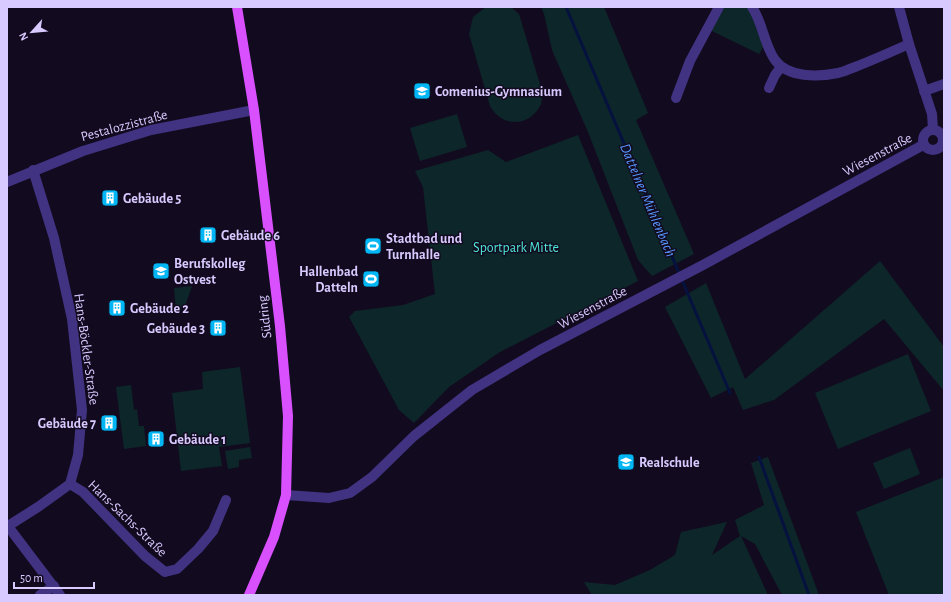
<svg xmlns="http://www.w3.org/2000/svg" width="951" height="602" viewBox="0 0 951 602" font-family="'Alegreya Sans',sans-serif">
	<rect width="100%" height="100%" fill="#120b1f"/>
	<g fill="#0d262a">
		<path d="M486,7H511L519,14L542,91C542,95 542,100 541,104C534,120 516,127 501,118C496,115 493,111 490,106L469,34L473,17Z"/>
		<polygon points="541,7 604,7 648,113 636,120 694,254 652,276 638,260 588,132 552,50 544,14"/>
		<polygon points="722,7 748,7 753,14 764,46 759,54 710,30"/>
		<polygon points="457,114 467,147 420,161 410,128"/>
		<polygon points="578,135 638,281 500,352 449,387 414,423 399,410 349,317 355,311 403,305 435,294 423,187 415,171 488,150 506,162"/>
		<polygon points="880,261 944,347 944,391 884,319 774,400 743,410 733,387 711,398 665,307 706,283 745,379"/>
		<polygon points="192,286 184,309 176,310 174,288"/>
		<polygon points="908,354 931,411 838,449 815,393"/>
		<polygon points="240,367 250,443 219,447 222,466 181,471 172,393 203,389 202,372"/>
		<polygon points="131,385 134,410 137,409 139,426 144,426 146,446 124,449 116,387"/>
		<polygon points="250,447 252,458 239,460 239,467 228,469 225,451"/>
		<polygon points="910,448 920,474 884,489 873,463"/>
		<polygon points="768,457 819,595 782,595 755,544 741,536 768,595 592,595 584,582 615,585 650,570 675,555 681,532 727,522 712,555 740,536 735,520 764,505 751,463"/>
		<polygon points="944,477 944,595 889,595 856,512"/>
	</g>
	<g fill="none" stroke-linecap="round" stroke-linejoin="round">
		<g stroke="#05113e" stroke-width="3">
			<polyline points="566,7 730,393"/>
			<polyline points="759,457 809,595"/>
		</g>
		<g stroke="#423282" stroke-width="10">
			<path d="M752,7C763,23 764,45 775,60C788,78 818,77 838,73C844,72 849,69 855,67C873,60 891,52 909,44"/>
			<polyline points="899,7 909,44 932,114 933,129"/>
			<polyline points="769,88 775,75 781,67"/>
			<polyline points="924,91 944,84"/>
			<polyline points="676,98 690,61 719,7"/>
			<circle cx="933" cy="140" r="10"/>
			<polyline points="7,182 83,151 151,130 254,110"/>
			<polyline points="70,484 83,492 145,556 165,572 177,569 198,549 213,531 226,500"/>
			<polyline points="286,495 329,498 350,493 372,477 414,436 472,390 540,350 703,265 923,145"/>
			<polyline points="7,525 60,595"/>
			<polyline points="8,526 38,507 70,484 78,455 82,410 72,319 54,238 33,170"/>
			<polyline points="40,595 54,586"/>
		</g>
		<polyline stroke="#d950ff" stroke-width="10" points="237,7 254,110 280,326 288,416 286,495 274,537 249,595"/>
	</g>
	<defs>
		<g id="school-square" transform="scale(0.9)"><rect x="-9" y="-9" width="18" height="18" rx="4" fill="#00b6f4" stroke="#120b1f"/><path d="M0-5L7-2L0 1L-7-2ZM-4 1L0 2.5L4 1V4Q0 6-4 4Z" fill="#fff"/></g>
		<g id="building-square" transform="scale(0.9)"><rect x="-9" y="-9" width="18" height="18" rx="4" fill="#00b6f4" stroke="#120b1f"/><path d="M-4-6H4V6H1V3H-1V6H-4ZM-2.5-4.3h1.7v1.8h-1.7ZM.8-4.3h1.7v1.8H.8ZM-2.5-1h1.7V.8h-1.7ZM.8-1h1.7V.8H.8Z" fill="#fff"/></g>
		<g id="stadium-square" transform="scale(0.9)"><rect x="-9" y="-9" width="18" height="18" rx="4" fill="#00b6f4" stroke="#120b1f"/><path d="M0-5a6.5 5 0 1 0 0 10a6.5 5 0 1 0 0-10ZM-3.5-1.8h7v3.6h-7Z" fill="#fff"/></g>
	</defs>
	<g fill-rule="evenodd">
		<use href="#school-square" x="422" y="91"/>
		<use href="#building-square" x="110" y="198"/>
		<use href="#building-square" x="208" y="235"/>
		<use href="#stadium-square" x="373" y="246"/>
		<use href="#school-square" x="161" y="271"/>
		<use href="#stadium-square" x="371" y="279"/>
		<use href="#building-square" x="117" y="308"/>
		<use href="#building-square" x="218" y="328"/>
		<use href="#building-square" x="109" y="423"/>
		<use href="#building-square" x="156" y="439"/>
		<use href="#school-square" x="626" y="462"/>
	</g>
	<g text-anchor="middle" stroke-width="3" stroke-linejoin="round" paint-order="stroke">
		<g font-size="14" font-weight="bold" fill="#d8c9ff" stroke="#120b1f" text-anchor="start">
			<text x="435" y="96">Comenius-Gymnasium</text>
			<text x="123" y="203">Gebäude 5</text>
			<text x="221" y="240">Gebäude 6</text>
			<text x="386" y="243">Stadtbad und<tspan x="386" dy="16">Turnhalle</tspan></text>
			<text x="174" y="268">Berufskolleg<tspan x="174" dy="16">Ostvest</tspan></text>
			<text x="358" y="276" text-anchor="end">Hallenbad<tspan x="358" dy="16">Datteln</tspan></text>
			<text x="130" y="313">Gebäude 2</text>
			<text x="205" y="333" text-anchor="end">Gebäude 3</text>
			<text x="96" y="428" text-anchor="end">Gebäude 7</text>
			<text x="169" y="444">Gebäude 1</text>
			<text x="639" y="467">Realschule</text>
		</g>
		<g font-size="14" fill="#d8c9ff" stroke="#120b1f">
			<text transform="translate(124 125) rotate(-15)" y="5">Pestalozzistraße</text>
			<text transform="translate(877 154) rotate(-28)" y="5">Wiesenstraße</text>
			<text transform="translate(592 307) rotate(-28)" y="5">Wiesenstraße</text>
			<text transform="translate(264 317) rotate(-97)" y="5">Südring</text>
			<text transform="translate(87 349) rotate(82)" y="5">Hans-Böckler-Straße</text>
			<text transform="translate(128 518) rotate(44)" y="5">Hans-Sachs-Straße</text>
		</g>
		<g font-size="14" fill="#4de7d8" stroke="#120b1f">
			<text x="516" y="252">Sportpark Mitte</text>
		</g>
		<g font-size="15" font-style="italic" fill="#5797ff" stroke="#120b1f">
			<text transform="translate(648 200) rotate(67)" y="5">Dattelner Mühlenbach</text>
		</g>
	</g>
	<rect width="951" height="602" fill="none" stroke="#d8c9ff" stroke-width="16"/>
	<g transform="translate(32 32) rotate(243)" stroke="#120b1f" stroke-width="3" paint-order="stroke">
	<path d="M0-3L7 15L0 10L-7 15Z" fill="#d8c9ff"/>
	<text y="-6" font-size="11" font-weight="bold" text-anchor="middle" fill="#d8c9ff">N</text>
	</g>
	<path d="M14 582v6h80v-6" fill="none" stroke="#d8c9ff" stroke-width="2"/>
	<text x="20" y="582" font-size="12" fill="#d8c9ff" stroke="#120b1f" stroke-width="3" paint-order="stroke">50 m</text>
</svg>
